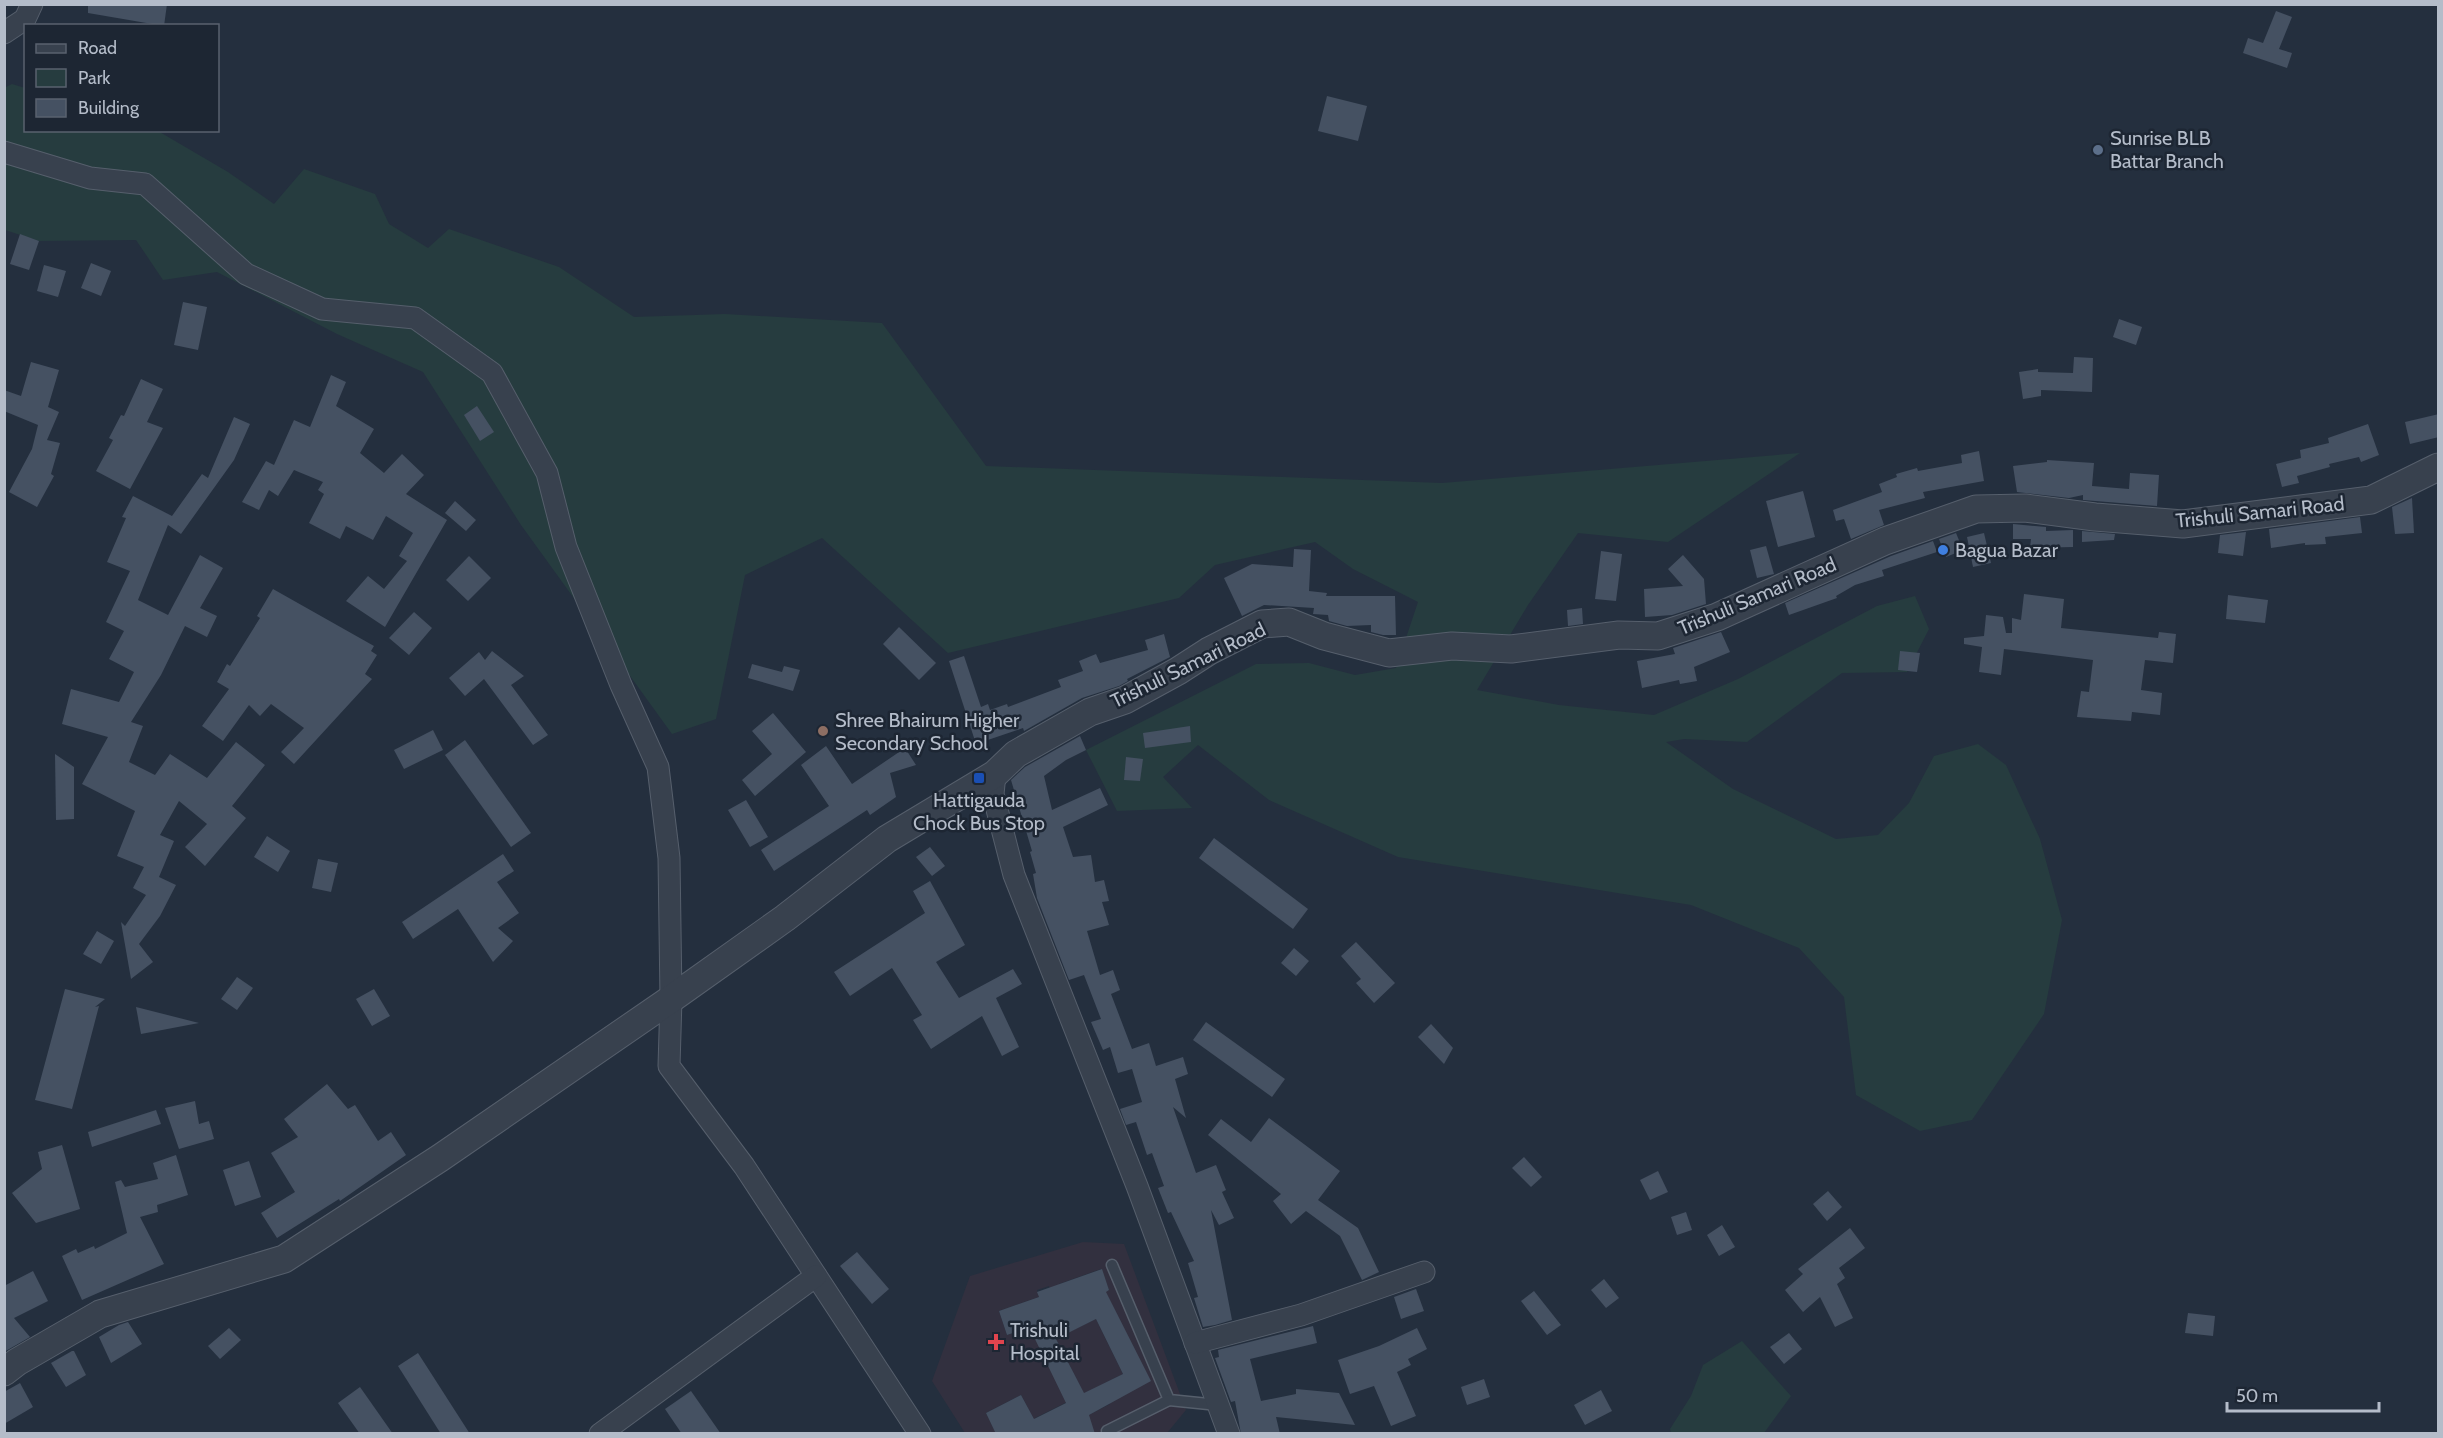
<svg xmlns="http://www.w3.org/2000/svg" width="2443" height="1438" viewBox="0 0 2443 1438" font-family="Cabin,sans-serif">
	<rect width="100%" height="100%" fill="#242f3e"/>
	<path fill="#32303f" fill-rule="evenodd" d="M1083,1242L1124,1244L1186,1410L1167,1433H1053L1110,1404L1101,1385L1035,1418L1041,1433L1021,1395L986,1413L996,1433H965L932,1381L970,1276ZM1101,1269L1109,1290L1067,1305L1059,1284ZM1049,1286L1060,1316L1031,1338L1027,1328L1007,1335L999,1311L1039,1297L1037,1290ZM1106,1293L1150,1381L1103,1384L1123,1374L1096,1319L1073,1330L1065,1314ZM1055,1337L1082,1390L1039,1347Z"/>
	<g fill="#263c3f">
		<polygon points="12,84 25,88 26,130 158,131 228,172 274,204 304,169 375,194 389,224 428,248 449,229 559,267 634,317 725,314 882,323 986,466 1442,483 1800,453 1668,542 1578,533 1528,605 1477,690 1559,705 1654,715 1738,679 1877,606 1915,596 1929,629 1907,672 1842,673 1747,742 1684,739 1666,742 1733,789 1836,839 1878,835 1909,803 1934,756 1978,744 2006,765 2040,839 2062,920 2044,1014 1972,1120 1920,1131 1856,1095 1844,997 1799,948 1691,905 1398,857 1269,800 1198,745 1163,777 1192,808 1117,811 1086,750 1256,664 1309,663 1355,675 1396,668 1418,602 1353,569 1315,542 1215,565 1179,598 948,653 822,538 745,575 716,719 672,734 521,525 423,372 337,334 217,272 163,280 136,240 39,241 5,230 4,88"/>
		<polygon points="1742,1341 1791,1396 1764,1433 1671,1433 1670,1429 1691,1396 1703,1365"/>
	</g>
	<g fill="#455162" fill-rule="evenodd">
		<polygon points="88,4 167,4 164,26 88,13"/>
		<polygon points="2276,11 2292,17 2279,49 2292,53 2287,68 2243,53 2248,38 2263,43"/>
		<polygon points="1327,96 1367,106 1358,141 1318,131"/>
		<polygon points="20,234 39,241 29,270 10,264"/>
		<polygon points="91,263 111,271 101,296 81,288"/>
		<polygon points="44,265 66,271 58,297 37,291"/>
		<polygon points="183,302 207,307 198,350 174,345"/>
		<polygon points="2119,319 2142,327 2136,345 2113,337"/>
		<polygon points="2074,357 2093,358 2092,392 2041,390 2041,396 2023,399 2019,372 2038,369 2038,372 2073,373"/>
		<polygon points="31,362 59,370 48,407 59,412 47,440 60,443 51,474 54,476 37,507 9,492 32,449 38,425 4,411 4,390 21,396"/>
		<polygon points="331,375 346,382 336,406 374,429 360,453 384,473 402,454 424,475 406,494 447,520 385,627 346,601 368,576 384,589 407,561 399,556 413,533 386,516 373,540 346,526 340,539 309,523 324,494 318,490 323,482 294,470 278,496 269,490 259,510 242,502 266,461 274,465 294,420 310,427"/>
		<polygon points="141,379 163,389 147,422 163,428 130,489 96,471 113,440 109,438 121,415 124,416"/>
		<polygon points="477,406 494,432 480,441 464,415"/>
		<polygon points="2439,414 2439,437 2410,444 2405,422"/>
		<polygon points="234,417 250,424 234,460 181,534 168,525 138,600 168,615 200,555 223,568 200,608 217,616 207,637 185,626 161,675 131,722 143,726 129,762 155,775 170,754 207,778 236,742 265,765 232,806 246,818 205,866 185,847 207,824 179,801 160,835 174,841 159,877 176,885 160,916 139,944 153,962 131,979 121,922 125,926 146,895 133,888 144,867 117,856 135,811 82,784 108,737 62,724 71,689 119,702 134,672 109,659 124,631 106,622 130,571 107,562 126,518 122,517 133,496 172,516 202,474 208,478"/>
		<polygon points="2368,424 2379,455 2361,462 2359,457 2329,464 2330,467 2297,476 2299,483 2282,487 2276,464 2301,458 2300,450 2329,443 2328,438"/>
		<polygon points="1979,451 1984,481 1923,492 1925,498 1879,510 1884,525 1851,539 1844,519 1836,521 1833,510 1882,492 1879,484 1897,477 1896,474 1917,468 1918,471 1962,463 1961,455"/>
		<polygon points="2047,460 2094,463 2092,486 2129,489 2130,473 2159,475 2157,506 2083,500 2083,495 2069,498 2017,492 2013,466 2047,462"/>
		<polygon points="1803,491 1815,537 1778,547 1766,501"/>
		<polygon points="2412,498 2414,533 2395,534 2392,507"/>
		<polygon points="455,501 476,520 466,531 445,513"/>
		<polygon points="2360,517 2362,533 2325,537 2326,544 2305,545 2305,543 2271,548 2269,529"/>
		<polygon points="2013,524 2046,527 2046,531 2073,530 2073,547 2030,548 2031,539 2013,539"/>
		<polygon points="2082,531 2115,534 2114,540 2082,542"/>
		<polygon points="2246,532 2243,556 2218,553 2220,535"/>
		<polygon points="1956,533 1963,550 1946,557 1939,539"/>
		<polygon points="1984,533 1991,563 1973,567 1967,537"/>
		<polygon points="1933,541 1937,552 1882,570 1884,576 1855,585 1836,596 1837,598 1789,615 1785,603 1891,556"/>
		<polygon points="1766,546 1774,574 1757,578 1750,550"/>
		<polygon points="1294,549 1311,550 1309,591 1327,593 1326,596 1395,596 1396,635 1383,635 1371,632 1371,625 1347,626 1329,621 1328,615 1313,614 1314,608 1264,605 1242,616 1224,578 1252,564 1293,567"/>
		<polygon points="1601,551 1622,554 1616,601 1595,599"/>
		<polygon points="1683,555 1704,579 1706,604 1672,615 1645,617 1644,589 1683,586 1668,569"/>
		<polygon points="469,556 491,578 468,601 446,580"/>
		<polygon points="273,589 374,646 371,651 377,655 365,674 372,679 294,764 281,752 304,728 271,704 260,716 249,705 223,741 202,726 229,689 217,682 227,664 230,666 260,618 257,616"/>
		<polygon points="2024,594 2064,599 2061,628 2158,638 2159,632 2176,634 2173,663 2145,660 2141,690 2162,693 2160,715 2132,712 2131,721 2077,717 2081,691 2089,692 2093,660 2004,649 2001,675 1979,672 1982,647 1964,644 1964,638 1984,636 1986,615 2003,617 2006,633 2012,633 2012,618 2021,620"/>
		<polygon points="2228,595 2268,600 2265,623 2226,619"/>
		<polygon points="1582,608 1583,624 1568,626 1567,610"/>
		<polygon points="414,612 432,628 409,655 389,638"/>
		<polygon points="899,627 936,663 919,680 883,644"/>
		<polygon points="1721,632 1730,652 1694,667 1697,681 1680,684 1679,680 1642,688 1637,661 1675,654 1673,648"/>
		<polygon points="1164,634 1170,657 1127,679 1128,681 1119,686 1082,698 1024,731 1023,728 976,744 949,661 964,656 981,707 988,704 990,710 1007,704 1008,707 1061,687 1058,680 1083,671 1079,661 1096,654 1100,663 1148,650 1145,640"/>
		<polygon points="492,651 524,676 511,685 548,735 533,745 484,679 465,696 449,678 479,652 485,660"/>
		<polygon points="1900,651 1920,653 1917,672 1898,670"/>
		<polygon points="752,664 782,672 784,666 800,670 793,691 748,678"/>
		<polygon points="773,713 806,752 755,796 742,780 772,754 752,731"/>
		<polygon points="1190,726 1191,742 1145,748 1143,733"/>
		<polygon points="433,730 443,750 404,769 394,750"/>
		<polygon points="1080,736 1086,750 1066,760 1044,776 1052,810 1100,788 1108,805 1063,827 1073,857 1091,855 1095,882 1104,880 1109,901 1102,902 1109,925 1087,931 1100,975 1113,970 1120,990 1111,994 1132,1049 1149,1043 1156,1066 1183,1057 1188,1074 1175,1079 1186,1118 1173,1107 1196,1173 1216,1165 1226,1190 1222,1192 1234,1218 1219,1225 1211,1210 1232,1320 1215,1325 1203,1327 1194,1298 1198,1297 1188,1263 1194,1261 1171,1212 1168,1213 1158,1188 1164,1186 1152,1153 1147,1155 1136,1122 1126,1125 1120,1109 1142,1102 1132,1069 1118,1073 1110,1047 1103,1050 1091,1022 1101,1019 1084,975 1069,980 1037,898 1033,874 1036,873 1030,852 1032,851 1011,780 1025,767"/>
		<polygon points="465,740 531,833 511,847 445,755"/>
		<polygon points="826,746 852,784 905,748 916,765 890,773 896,797 870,815 867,810 774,871 761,850 829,806 801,765"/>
		<polygon points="55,754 74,767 74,819 56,820"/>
		<polygon points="1126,757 1143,759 1140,781 1124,780"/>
		<polygon points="746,800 768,837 750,847 728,810"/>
		<polygon points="267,836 290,851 278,872 254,857"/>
		<polygon points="1214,838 1308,909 1293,929 1199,858"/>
		<polygon points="930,847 945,866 932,876 916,857"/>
		<polygon points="503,854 514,871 497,882 519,913 498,928 513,941 493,962 458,909 413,939 402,922"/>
		<polygon points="318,859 338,863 331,892 312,888"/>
		<polygon points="930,881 965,945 936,962 959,998 1013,969 1022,984 996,998 1019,1047 1002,1056 982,1016 931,1049 913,1020 922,1015 892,968 850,996 834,972 925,913 913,891"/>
		<polygon points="97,931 114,941 101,964 83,954"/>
		<polygon points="1356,942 1395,983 1374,1003 1356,983 1361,979 1341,956"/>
		<polygon points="1294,948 1309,961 1296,976 1281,963"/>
		<polygon points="237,977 253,988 237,1010 221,999"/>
		<polygon points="65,989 105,999 95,1007 99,1006 72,1109 35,1100"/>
		<polygon points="374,989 390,1016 372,1026 356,999"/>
		<polygon points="136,1007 199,1023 141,1034"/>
		<polygon points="1206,1022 1285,1079 1272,1097 1193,1040"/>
		<polygon points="1431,1024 1453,1048 1444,1064 1418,1037"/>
		<polygon points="327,1084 348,1109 355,1105 378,1141 391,1132 406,1155 340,1201 339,1199 277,1238 261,1213 295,1192 271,1153 298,1137 284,1119"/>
		<polygon points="195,1101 199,1124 209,1121 214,1139 179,1149 165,1108"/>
		<polygon points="156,1110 161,1124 92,1147 88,1132"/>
		<polygon points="1269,1118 1340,1171 1318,1200 1358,1228 1379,1272 1362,1280 1340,1236 1306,1211 1291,1224 1273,1201 1281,1194 1208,1135 1221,1119 1251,1142"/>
		<polygon points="62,1145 80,1209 36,1223 12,1193 42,1169 38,1152"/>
		<polygon points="176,1155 188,1195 157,1205 158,1212 140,1217 164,1264 82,1300 62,1256 76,1249 78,1253 94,1246 95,1249 127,1233 115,1182 121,1180 125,1187 158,1179 153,1163"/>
		<polygon points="1524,1157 1542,1177 1531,1187 1512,1168"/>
		<polygon points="249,1161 261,1197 235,1206 223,1170"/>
		<polygon points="1658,1171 1668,1192 1650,1200 1640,1180"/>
		<polygon points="1828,1191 1842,1207 1827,1221 1813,1204"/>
		<polygon points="1686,1212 1692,1230 1677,1235 1671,1217"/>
		<polygon points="1722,1225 1735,1247 1719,1256 1707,1235"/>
		<polygon points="1850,1228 1865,1248 1839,1268 1845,1278 1837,1284 1853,1318 1835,1327 1820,1297 1803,1312 1785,1290 1803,1274 1798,1269"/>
		<polygon points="857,1252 889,1289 872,1304 840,1266"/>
		<path d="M1102,1269L1109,1290L1106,1292L1151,1381L1089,1415L1095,1434H996L986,1413L1021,1395L1034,1419L1066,1403L1034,1337L1031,1338L1027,1328L1007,1335L999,1311L1039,1297L1037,1292ZM1096,1319L1123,1374L1084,1393L1056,1339Z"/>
		<polygon points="33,1271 48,1301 14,1318 30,1337 4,1352 4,1286"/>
		<polygon points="1604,1279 1619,1298 1606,1308 1591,1290"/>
		<polygon points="1416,1289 1424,1311 1401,1319 1394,1297"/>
		<polygon points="1534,1291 1561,1325 1547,1335 1521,1301"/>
		<polygon points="2188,1313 2215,1316 2213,1336 2185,1333"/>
		<polygon points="128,1322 142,1344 111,1363 99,1337 119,1325"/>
		<polygon points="1313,1326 1317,1343 1250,1359 1261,1401 1296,1394 1296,1389 1339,1393 1355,1425 1276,1417 1280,1434 1241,1434 1235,1401 1231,1402 1215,1358 1219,1357 1218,1350"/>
		<polygon points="229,1328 241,1340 220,1359 208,1346"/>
		<polygon points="1417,1328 1427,1349 1408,1359 1411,1365 1397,1372 1416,1416 1391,1426 1374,1386 1350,1394 1338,1360 1379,1346"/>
		<polygon points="1789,1333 1802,1349 1784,1364 1770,1347"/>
		<polygon points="72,1351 74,1351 86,1375 66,1387 51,1363"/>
		<polygon points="418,1353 470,1434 441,1434 398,1366"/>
		<polygon points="1484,1379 1490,1397 1467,1405 1461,1387"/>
		<polygon points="20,1383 33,1407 4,1424 4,1392"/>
		<polygon points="360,1387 393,1434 360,1434 338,1403"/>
		<polygon points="1601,1390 1612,1411 1585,1425 1574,1405"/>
		<polygon points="691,1391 721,1434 682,1434 665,1409"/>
	</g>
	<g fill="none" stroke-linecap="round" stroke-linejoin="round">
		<g stroke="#565f6c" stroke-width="13">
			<g id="service">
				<polyline points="1112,1265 1169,1400 1218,1405"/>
				<polyline points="1107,1431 1169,1400"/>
			</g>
		</g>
		<g stroke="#565f6c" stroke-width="23">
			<g id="minor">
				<polyline points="4,33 25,19 32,4"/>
				<polyline points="4,152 90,178 145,184 246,274 322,309 415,318 492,373 547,473 566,547 621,685 658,767 669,858 671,999 669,1066 744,1166 920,1434"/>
				<polyline points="995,774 993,794 1014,875 1137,1186 1229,1434"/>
				<polyline points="1195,1343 1301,1315 1424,1272"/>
				<polyline points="600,1434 816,1276"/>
			</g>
		</g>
		<g stroke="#565f6c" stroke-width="29">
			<polyline id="tertiary" points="4,1372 17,1362 100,1314 284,1259 440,1158 671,999 785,918 887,839 995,774 1016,754 1090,712 1125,700 1178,671 1209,651 1262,624 1289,622 1324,636 1389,653 1452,646 1511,649 1619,635 1658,636 1717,617 1885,541 1976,509 2025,508 2095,517 2183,524 2371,500 2438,467"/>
		</g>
		<use href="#service" stroke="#38414e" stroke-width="10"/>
		<use href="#minor" stroke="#38414e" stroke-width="21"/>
		<use href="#tertiary" stroke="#38414e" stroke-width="27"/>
	</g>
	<circle fill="#5c6f8a" stroke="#1d2633" stroke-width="2" cx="2098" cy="150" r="6"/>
	<circle fill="#3f7fe0" stroke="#1d2633" stroke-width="2" cx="1943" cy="550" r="6"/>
	<circle fill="#8d6e63" stroke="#1d2633" stroke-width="2" cx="823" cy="731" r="6"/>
	<rect fill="#1a4fb4" stroke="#1d2633" stroke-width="2" x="973" y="772" width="12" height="12" rx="3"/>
	<path fill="#e0444e" stroke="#1d2633" stroke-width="2" d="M993 1333h6v6h6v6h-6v6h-6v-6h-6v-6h6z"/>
	<g text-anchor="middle" stroke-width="5" stroke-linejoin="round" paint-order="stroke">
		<g font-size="20" fill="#b4bcc9" stroke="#1d2633" text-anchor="start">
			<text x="2110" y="145">Sunrise BLB<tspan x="2110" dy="23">Battar Branch</tspan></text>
			<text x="1955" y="557">Bagua Bazar</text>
			<text x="835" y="727">Shree Bhairum Higher<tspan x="835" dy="23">Secondary School</tspan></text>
			<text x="979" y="807" text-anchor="middle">Hattigauda<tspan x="979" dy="23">Chock Bus Stop</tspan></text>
			<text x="1010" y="1337">Trishuli<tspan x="1010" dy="23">Hospital</tspan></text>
		</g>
		<g font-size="20" fill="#b4bcc9" stroke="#1d2633">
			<text transform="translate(2260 512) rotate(-6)" y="7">Trishuli Samari Road</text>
			<text transform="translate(1757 596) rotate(-23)" y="7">Trishuli Samari Road</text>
			<text transform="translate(1188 665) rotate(-26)" y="7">Trishuli Samari Road</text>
		</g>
	</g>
	<rect width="2443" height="1438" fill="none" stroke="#b4bcc9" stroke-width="12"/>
	<rect x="24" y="24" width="195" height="108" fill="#1d2633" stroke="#59626f" stroke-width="1.5"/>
	<rect x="36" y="44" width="30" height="9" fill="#38414e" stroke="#59626f" stroke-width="1.5"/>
	<text x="78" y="54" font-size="18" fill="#b4bcc9">Road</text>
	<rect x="36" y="69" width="30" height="18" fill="#263c3f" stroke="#59626f" stroke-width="1.5"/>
	<text x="78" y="84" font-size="18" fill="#b4bcc9">Park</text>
	<rect x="36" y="99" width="30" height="18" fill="#455162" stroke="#59626f" stroke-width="1.5"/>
	<text x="78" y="114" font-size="18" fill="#b4bcc9">Building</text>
	<path d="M2227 1402v9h152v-9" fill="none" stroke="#b4bcc9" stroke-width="3"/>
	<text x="2236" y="1402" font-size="18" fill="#b4bcc9" stroke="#1d2633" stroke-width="4.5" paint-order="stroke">50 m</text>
</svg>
